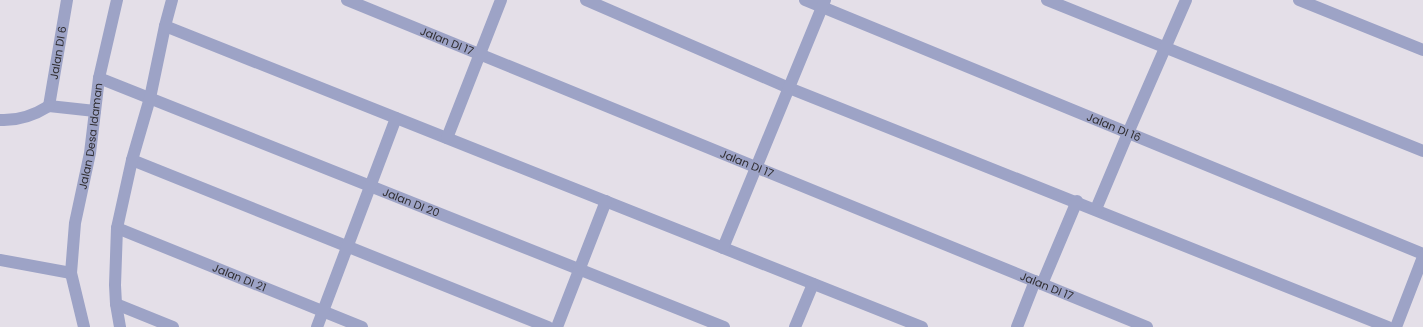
<svg xmlns="http://www.w3.org/2000/svg" width="1423" height="327" viewBox="0 0 1423 327" font-family="Poppins,sans-serif">
	<rect width="100%" height="100%" fill="#e4dfe8"/>
	<g fill="none" stroke-linecap="round" stroke-linejoin="round">
		<g stroke="#9da3c6" stroke-width="12">
			<path id="s1" d="M347,0L1147,327"/>
			<polyline points="586,0 789,88 1388,327"/>
			<path id="s2" d="M805,0L1423,254"/>
			<polyline points="1047,0 1423,151"/>
			<polyline points="1299,0 1423,50"/>
			<polyline points="165,26 922,327"/>
			<path id="s3" d="M99,78L724,327"/>
			<path id="s4" d="M49,106L67,0"/>
			<polyline points="49,106 95,111"/>
			<path d="M0,120C18,121 33,116 49,106"/>
			<polyline points="447,138 501,0"/>
			<polyline points="132,160 548,327"/>
			<polyline points="1096,209 1128,133 1186,0"/>
			<path id="s5" d="M117,228L362,327"/>
			<polyline points="723,248 825,0"/>
			<polyline points="0,260 71,273"/>
			<polyline points="1042,284 1077,201"/>
			<polyline points="116,304 173,327"/>
			<path id="s6" d="M84,327L71,273L75,223L90,153L99,78L117,0"/>
			<polyline points="120,327 116,304 115,285 117,228 132,160 150,98 165,26 172,0"/>
			<polyline points="317,327 396,118"/>
			<polyline points="557,327 606,201"/>
			<polyline points="795,327 813,284"/>
			<polyline points="1017,327 1035,281"/>
			<polyline points="1396,327 1423,257"/>
		</g>
	</g>
	<g text-anchor="middle" stroke-width="3" stroke-linejoin="round" paint-order="stroke">
		<g font-size="11" fill="#302e32" stroke="#f1ecf5">
			<text dy="4" stroke="none"><textPath href="#s1" startOffset="108">Jalan DI 17</textPath></text>
			<text dy="4" stroke="none"><textPath href="#s4" startOffset="54">Jalan DI 6</textPath></text>
			<text dy="4" stroke="none"><textPath href="#s2" startOffset="334">Jalan DI 16</textPath></text>
			<text dy="4" stroke="none"><textPath href="#s6" startOffset="194">Jalan Desa Idaman</textPath></text>
			<text dy="4" stroke="none"><textPath href="#s1" startOffset="432">Jalan DI 17</textPath></text>
			<text dy="4" stroke="none"><textPath href="#s3" startOffset="336">Jalan DI 20</textPath></text>
			<text dy="4" stroke="none"><textPath href="#s5" startOffset="132">Jalan DI 21</textPath></text>
			<text dy="4" stroke="none"><textPath href="#s1" startOffset="756">Jalan DI 17</textPath></text>
		</g>
	</g>
</svg>
